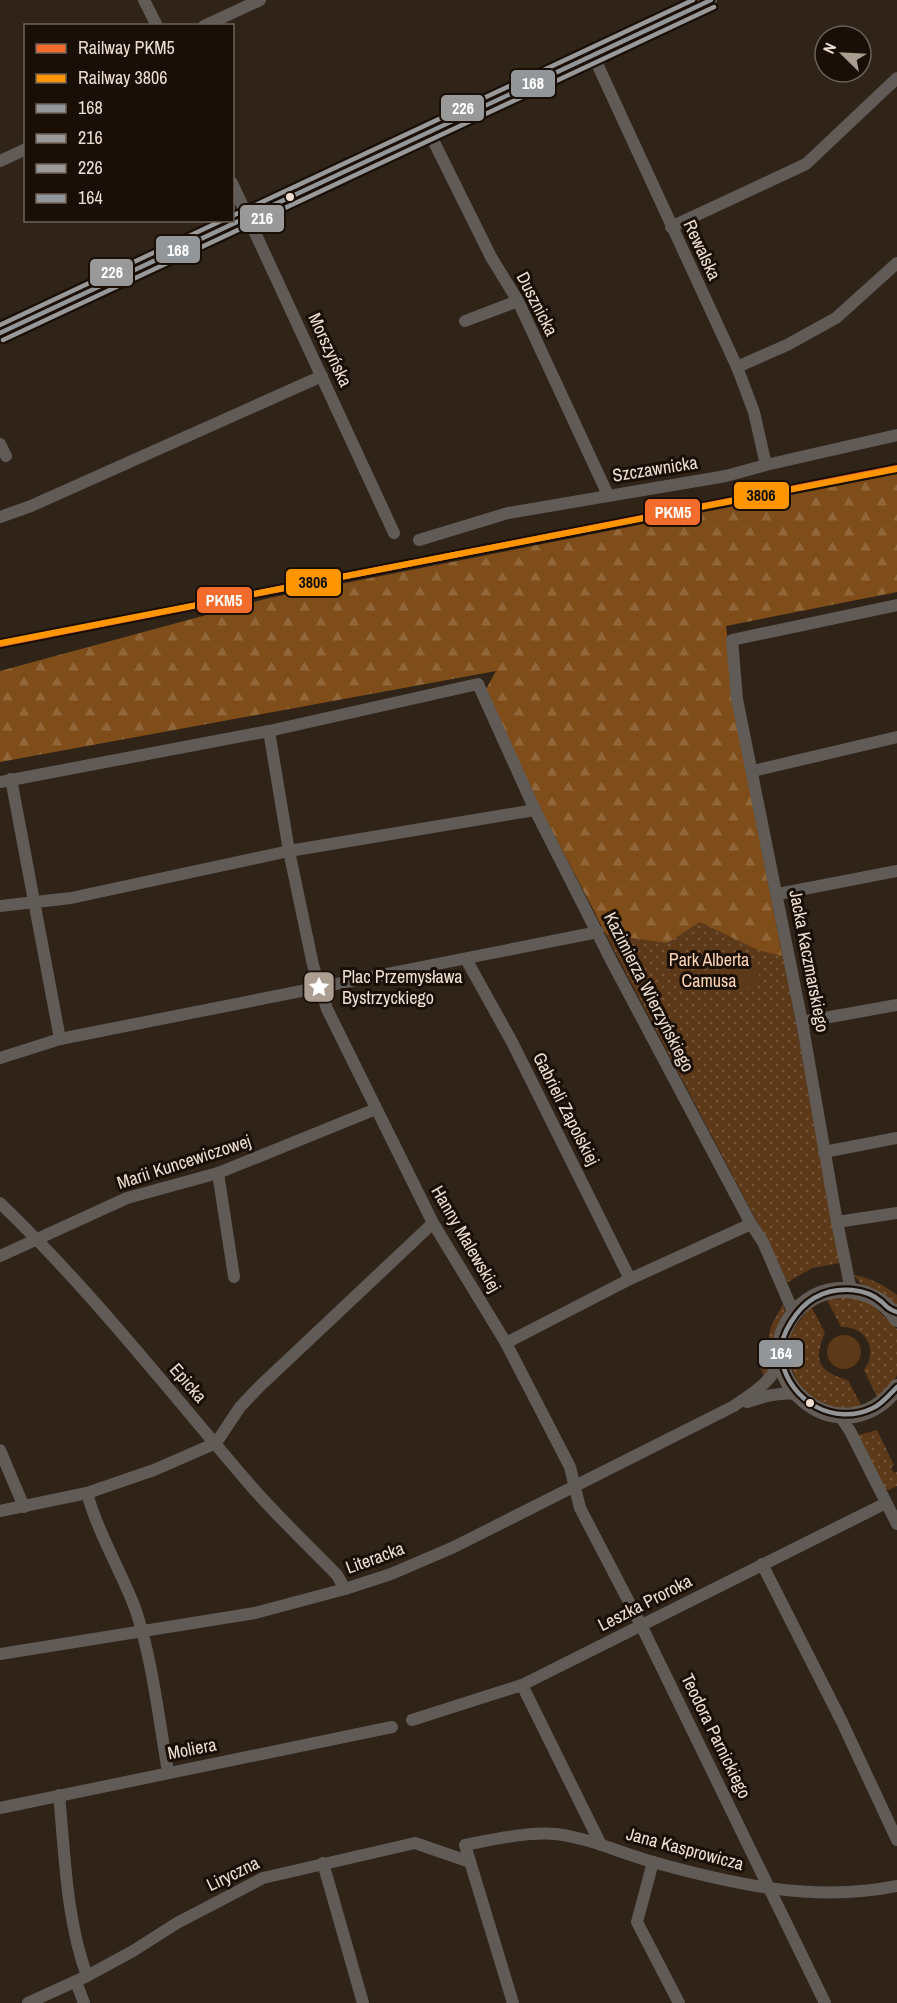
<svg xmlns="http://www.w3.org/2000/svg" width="897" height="2003" viewBox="0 0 897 2003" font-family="'Archivo Narrow',sans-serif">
	<defs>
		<pattern id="grass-dots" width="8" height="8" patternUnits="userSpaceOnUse" patternTransform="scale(1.5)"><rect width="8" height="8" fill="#5c3918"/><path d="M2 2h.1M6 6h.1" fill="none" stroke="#745539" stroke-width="1.8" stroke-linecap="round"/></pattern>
		<pattern id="forest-firs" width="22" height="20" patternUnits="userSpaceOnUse" patternTransform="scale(1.5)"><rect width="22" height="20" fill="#7f4d19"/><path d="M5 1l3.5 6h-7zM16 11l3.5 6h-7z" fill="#916639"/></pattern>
	</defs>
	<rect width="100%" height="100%" fill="#302318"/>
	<g fill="url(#grass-dots)">
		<polygon points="770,882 840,1263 812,1268 786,1283 775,1256 596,916"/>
		<path d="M854,1275C871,1278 884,1285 897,1295V1306L860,1283Z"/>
		<path d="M835,1296L866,1299L897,1329V1375L893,1382L878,1399L864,1370C879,1350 866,1326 841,1327L826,1298Z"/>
		<path d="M784,1303L785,1314L773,1364L764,1376L760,1368C770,1359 767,1343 770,1330C773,1320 779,1312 784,1303Z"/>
		<path d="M811,1306L825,1333C812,1362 820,1372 848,1380L862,1407L829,1408L801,1390L788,1360L791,1332Z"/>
		<polygon points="877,1430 894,1465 891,1468 894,1473 897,1472 897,1486 889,1490 885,1489 858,1435"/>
	</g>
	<polygon fill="url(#forest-firs)" points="897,474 897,592 726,626 738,728 782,956 758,950 700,922 667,943 606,934 539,806 486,689 496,671 0,762 0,671 269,598"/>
	<g fill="#5c3918">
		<polygon points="756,961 761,985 727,991 722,967"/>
		<circle cx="844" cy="1352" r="17"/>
	</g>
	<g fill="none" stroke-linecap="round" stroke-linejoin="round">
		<g stroke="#605b56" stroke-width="12">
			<polyline points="144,0 157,26"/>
			<polyline points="204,26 260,0"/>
			<polyline points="593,55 737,367 754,412 766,465"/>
			<polyline points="429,132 491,257 518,301 608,495"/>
			<polyline points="0,161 26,149"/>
			<polyline points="232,183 394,533"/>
			<polyline points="671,227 806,164 897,78"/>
			<polyline points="465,321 518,301"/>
			<polyline points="0,333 711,0"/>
			<polyline points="737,367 787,345 836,318 897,263"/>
			<polyline points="0,444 6,456"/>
			<polyline points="0,517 31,506 322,376"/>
			<polyline points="419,540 508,513 726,476 766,465 897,435"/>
			<polyline points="269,731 289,851 313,965 327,1009 433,1223 506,1343 570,1467 580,1508 641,1625 825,2003"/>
			<polyline points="753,771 897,737"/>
			<polyline points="11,779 60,1039"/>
			<polyline points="0,782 269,731 478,684 535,810 612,962 751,1224 763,1242 794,1314"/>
			<polyline points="778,894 897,871"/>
			<polyline points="0,906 71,898 289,851 535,810"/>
			<polyline points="466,959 512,1042 630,1279"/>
			<polyline points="802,1022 897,1005"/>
			<polyline points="0,1058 60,1039 598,932"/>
			<polyline points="824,1152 897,1138"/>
			<polyline points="218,1173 234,1277"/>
			<path d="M0,1203C91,1290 169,1391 251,1486C278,1517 308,1545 337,1575L345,1589"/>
			<polyline points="837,1222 897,1213"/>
			<polyline points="0,1256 127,1198 218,1173 376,1109"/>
			<polyline points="851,1290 837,1222 802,1022 737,699 732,640 897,605"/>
			<polyline points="506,1343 630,1279 751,1224"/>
			<path d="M747,1402C763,1397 778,1392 796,1394"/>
			<polyline points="840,1416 850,1431 897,1524"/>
			<polyline points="0,1450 24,1507"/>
			<path d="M87,1493C98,1533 120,1569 135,1608C152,1657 159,1720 168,1772"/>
			<polyline points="0,1511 87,1493 154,1470 216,1443 240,1407 257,1389 433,1223"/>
			<polyline points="762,1564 842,1722 897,1840"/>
			<path d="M0,1654L255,1613L345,1589L391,1574L454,1547L734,1406C755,1391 770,1384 781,1359"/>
			<polyline points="522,1685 601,1845"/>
			<polyline points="412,1720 522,1685 886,1503"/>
			<path d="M59,1795C65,1855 66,1919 87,1976"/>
			<polyline points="0,1808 392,1727"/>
			<polyline points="653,1862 637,1922 679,2003"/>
			<polyline points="323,1863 363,2003"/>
			<polyline points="76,1982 84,2003"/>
			<polyline points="28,2003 87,1976 133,1951 177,1923 263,1878 415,1843 470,1862"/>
			<path d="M513,2003L465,1845C490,1840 530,1831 556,1834C589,1838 621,1853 653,1862C732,1884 815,1903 897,1886"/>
		</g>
		<path stroke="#635c56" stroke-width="16" d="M897,1319C884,1299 863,1289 839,1290C824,1291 809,1298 798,1309C739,1373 840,1462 897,1387"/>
		<g stroke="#190f07" stroke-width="9">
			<polyline id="bus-1" points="0,333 711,0"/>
		</g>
		<g stroke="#190f07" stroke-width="9">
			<polyline id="bus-2" points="3,340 714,7"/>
		</g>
		<g stroke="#190f07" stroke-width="9">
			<g id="bus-3">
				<polyline points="232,216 693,0"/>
				<polyline points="0,325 223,220"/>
			</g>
		</g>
		<g stroke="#190f07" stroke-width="9">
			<path id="bus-4" d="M897,1312C890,1310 887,1307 882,1302C874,1295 863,1291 852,1290C825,1288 805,1299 791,1322C784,1333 779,1347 782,1361C790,1401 834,1427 873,1408C882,1404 890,1394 897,1387"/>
		</g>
		<use href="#bus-1" stroke="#929699" stroke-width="4.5"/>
		<use href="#bus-2" stroke="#999" stroke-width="4.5"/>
		<use href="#bus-3" stroke="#999" stroke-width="4.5"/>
		<use href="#bus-4" stroke="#929699" stroke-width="4.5"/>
		<g stroke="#190f07" stroke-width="10">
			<polyline id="rail-1" points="0,644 897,468"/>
		</g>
		<g stroke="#190f07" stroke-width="10">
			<polyline id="rail-2" points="1,643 897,469"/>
		</g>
		<use href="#rail-1" stroke="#f36c2b" stroke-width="6"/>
		<use href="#rail-2" stroke="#ff9500" stroke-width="6"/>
	</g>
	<defs>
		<g id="sight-square" transform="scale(1.725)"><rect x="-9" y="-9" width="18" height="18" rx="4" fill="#ab9d90" stroke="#190f07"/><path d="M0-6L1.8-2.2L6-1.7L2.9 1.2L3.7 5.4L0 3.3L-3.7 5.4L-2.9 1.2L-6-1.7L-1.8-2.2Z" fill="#fff"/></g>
	</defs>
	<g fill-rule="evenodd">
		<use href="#sight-square" x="319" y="987"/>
	</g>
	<g fill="#edded1" stroke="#190f07" stroke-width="2">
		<circle cx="290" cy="197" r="5"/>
		<circle cx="810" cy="1403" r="5"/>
	</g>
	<g text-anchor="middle" stroke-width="6" stroke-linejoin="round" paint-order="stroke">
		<g font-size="18" fill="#edded1" stroke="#190f07">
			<text transform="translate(702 250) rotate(65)" y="6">Rewalska</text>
			<text transform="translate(537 304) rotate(63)" y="6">Dusznicka</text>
			<text transform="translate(330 350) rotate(65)" y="6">Morszyńska</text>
			<text transform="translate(655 469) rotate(-9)" y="6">Szczawnicka</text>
			<text transform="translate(809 961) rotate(79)" y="6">Jacka Kaczmarskiego</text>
			<text transform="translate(649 992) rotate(63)" y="6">Kazimierza Wierzyńskiego</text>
			<text transform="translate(566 1109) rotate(63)" y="6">Gabrieli Zapolskiej</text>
			<text transform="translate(184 1162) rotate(-18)" y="6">Marii Kuncewiczowej</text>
			<text transform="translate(466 1239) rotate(60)" y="6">Hanny Malewskiej</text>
			<text transform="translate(188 1383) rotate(49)" y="6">Epicka</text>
			<text transform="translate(375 1558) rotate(-20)" y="6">Literacka</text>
			<text transform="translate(645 1603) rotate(-27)" y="6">Leszka Proroka</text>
			<text transform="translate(716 1736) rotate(64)" y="6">Teodora Parnickiego</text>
			<text transform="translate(192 1749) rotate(-11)" y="6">Moliera</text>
			<text transform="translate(685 1849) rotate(15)" y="6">Jana Kasprowicza</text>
			<text transform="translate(233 1874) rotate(-26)" y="6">Liryczna</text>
		</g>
		<g font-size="18" fill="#fdd5b4" stroke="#190f07">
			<text x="709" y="966">Park Alberta<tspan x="709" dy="21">Camusa</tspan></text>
		</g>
		<g font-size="18" fill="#edded1" stroke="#190f07" text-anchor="start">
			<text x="342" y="983">Plac Przemysława<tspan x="342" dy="21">Bystrzyckiego</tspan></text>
		</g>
	</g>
	<g stroke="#190f07" stroke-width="2">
		<rect x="510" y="69" width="46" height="29" rx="6" fill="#929699"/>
		<rect x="440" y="94" width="45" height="28" rx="6" fill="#999"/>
		<rect x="239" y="204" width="46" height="29" rx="6" fill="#999"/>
		<rect x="155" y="235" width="46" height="29" rx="6" fill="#929699"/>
		<rect x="89" y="258" width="45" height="29" rx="6" fill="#999"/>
		<rect x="733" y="481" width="57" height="29" rx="6" fill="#ff9500"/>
		<rect x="644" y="498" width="57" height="28" rx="6" fill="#f36c2b"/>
		<rect x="285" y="568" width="57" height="29" rx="6" fill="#ff9500"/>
		<rect x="196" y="586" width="57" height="28" rx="6" fill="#f36c2b"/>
		<rect x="758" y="1339" width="46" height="29" rx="6" fill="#929699"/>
	</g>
	<g font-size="16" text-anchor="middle" font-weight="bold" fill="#fff">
		<text x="533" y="89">168</text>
		<text x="463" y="114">226</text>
		<text x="262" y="224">216</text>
		<text x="178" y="256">168</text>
		<text x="112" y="278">226</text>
		<text x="673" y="518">PKM5</text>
		<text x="224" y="606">PKM5</text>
		<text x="781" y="1359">164</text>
	</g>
	<g font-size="16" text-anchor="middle" font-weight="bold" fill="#111">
		<text x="761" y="501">3806</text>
		<text x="313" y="588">3806</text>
	</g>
	<rect x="24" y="24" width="210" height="198" fill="#190f07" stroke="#6e6258" stroke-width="1.5"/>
	<rect x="36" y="44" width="30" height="9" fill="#f36c2b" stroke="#6e6258" stroke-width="1.5"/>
	<text x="78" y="54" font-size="18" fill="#edded1">Railway PKM5</text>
	<rect x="36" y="74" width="30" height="9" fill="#ff9500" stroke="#6e6258" stroke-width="1.5"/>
	<text x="78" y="84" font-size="18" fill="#edded1">Railway 3806</text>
	<rect x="36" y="104" width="30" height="9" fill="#929699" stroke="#6e6258" stroke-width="1.5"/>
	<text x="78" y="114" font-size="18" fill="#edded1">168</text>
	<rect x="36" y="134" width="30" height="9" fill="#999999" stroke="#6e6258" stroke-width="1.5"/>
	<text x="78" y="144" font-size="18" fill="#edded1">216</text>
	<rect x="36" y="164" width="30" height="9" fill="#999999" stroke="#6e6258" stroke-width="1.5"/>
	<text x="78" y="174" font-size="18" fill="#edded1">226</text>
	<rect x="36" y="194" width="30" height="9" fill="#929699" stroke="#6e6258" stroke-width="1.5"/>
	<text x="78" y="204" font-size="18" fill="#edded1">164</text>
	<g transform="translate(843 54) rotate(294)"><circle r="28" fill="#190f07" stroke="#6e6258" stroke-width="1.5"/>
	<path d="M0-4.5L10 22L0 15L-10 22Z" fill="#ab9d90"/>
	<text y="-9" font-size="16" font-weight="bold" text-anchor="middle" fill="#edded1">N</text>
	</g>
</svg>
